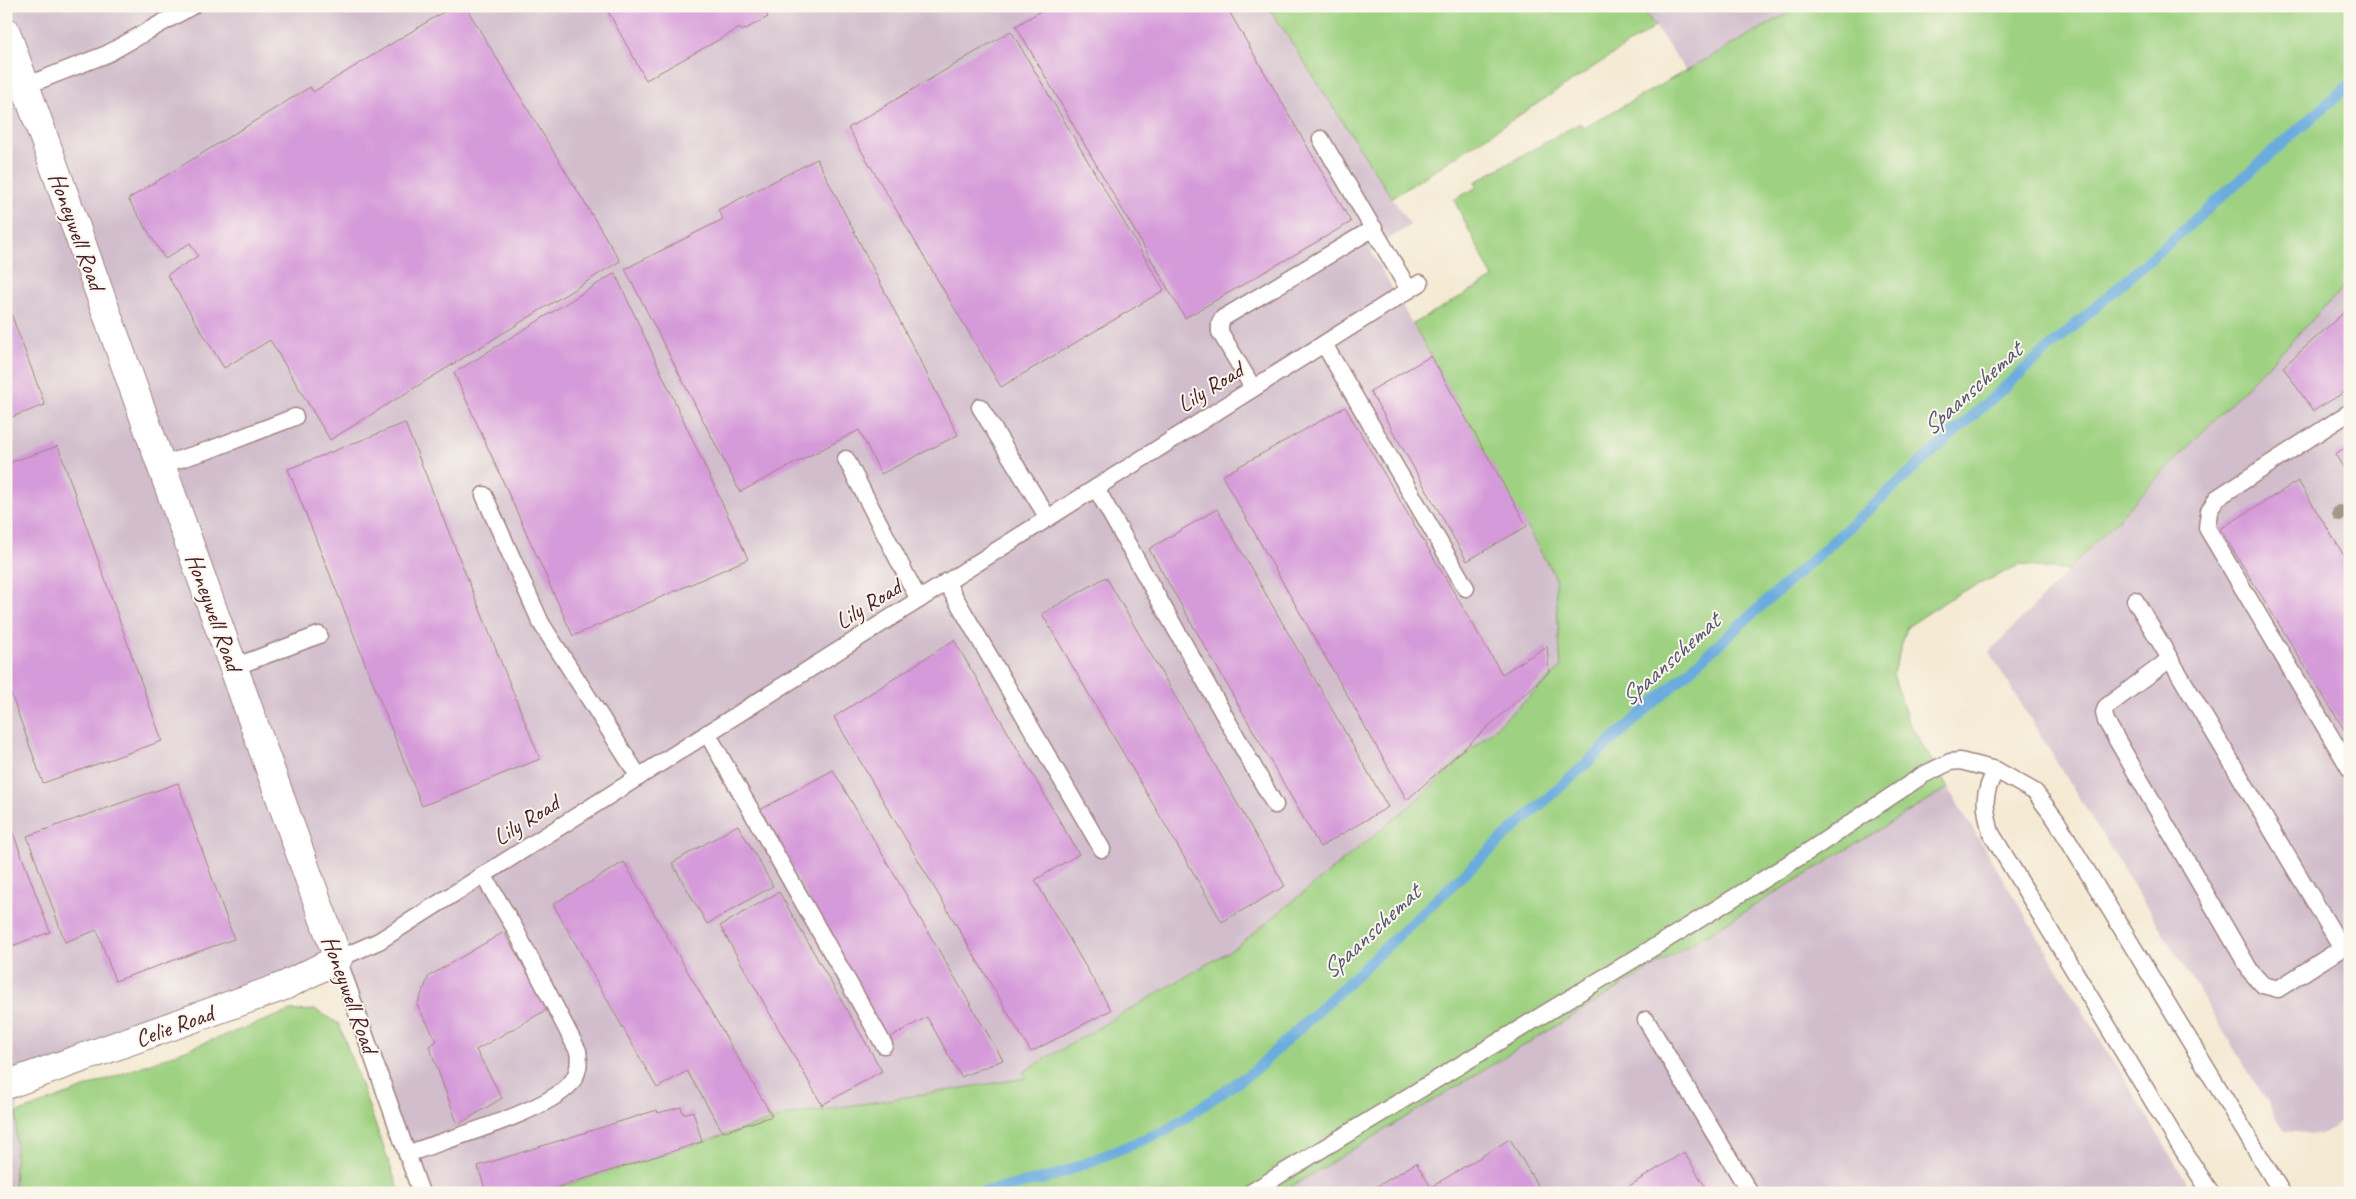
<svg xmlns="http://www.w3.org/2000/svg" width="2356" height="1199" viewBox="0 0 2356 1199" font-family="Caveat,sans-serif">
	<rect width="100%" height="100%" fill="#fbf7ec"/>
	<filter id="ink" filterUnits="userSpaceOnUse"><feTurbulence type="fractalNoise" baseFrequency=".02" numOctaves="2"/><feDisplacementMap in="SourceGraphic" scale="10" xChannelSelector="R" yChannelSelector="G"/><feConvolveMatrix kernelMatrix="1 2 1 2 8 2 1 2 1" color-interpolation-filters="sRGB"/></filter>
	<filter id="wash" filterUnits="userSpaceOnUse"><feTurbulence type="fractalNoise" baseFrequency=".0096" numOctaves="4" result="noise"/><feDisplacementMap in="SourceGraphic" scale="20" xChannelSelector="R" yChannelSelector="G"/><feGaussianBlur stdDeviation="1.12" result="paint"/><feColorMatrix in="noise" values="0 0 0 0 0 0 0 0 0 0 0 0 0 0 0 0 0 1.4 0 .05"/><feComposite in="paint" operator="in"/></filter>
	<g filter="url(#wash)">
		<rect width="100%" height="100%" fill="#f4ead4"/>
		<g fill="#d1bdcc">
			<polygon points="6,6 1268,6 1410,225 1371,251 1555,577 1561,668 1410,806 1238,946 1024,1071 1026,1078 785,1116 539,1193 421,1193 338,960 18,1081 14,1193 6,1193"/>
			<polygon points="1641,6 1801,6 1686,71"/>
			<polygon points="2350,281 2350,1117 2321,1134 2285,1131 1989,652"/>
			<polygon points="1948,788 2189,1186 2185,1193 1281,1193"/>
		</g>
		<g fill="#9ed181" stroke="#747856">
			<polygon points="1268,6 1641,6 1655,27 1392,198"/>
			<polygon points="1801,6 2350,6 2350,281 2067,571 2021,565 1957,594 1907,627 1893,674 1908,721 1948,788 1281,1193 539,1193 785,1116 1026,1078 1023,1072 1238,946 1410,806 1561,668 1555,577 1413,324 1493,278 1454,200 1477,187 1475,182 1580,123 1584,128"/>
			<polygon points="316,1010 339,1024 400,1193 14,1193 17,1113 290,1011"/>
		</g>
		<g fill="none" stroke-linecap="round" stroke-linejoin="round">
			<polyline stroke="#6aacde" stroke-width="11" points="978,1193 1052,1177 1167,1130 1254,1071 1469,869 2017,376 2350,84"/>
		</g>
		<g id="blocks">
			<g fill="#d59ad9">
				<polygon points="453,6 465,6 620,261 330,440 270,340 224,368 167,275 198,256 190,243 165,259 128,199 310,87 313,92"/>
				<polygon points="605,6 762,6 768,17 742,31 740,28 646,80"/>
				<polygon points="1049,6 1226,6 1351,222 1185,318 1016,26"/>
				<polygon points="1011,31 1164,290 1001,387 848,128"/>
				<polygon points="817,159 958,435 881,474 859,430 740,492 625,269 723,219 718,210"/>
				<polygon points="615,273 748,559 573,636 454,373"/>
				<polygon points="6,300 45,405 6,419"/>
				<polygon points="2350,307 2350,389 2313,411 2283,367"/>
				<polygon points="1431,356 1527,526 1467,561 1370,391"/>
				<polygon points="1345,407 1502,674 1547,646 1549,672 1407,800 1222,476"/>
				<polygon points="405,423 540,759 422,806 288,469"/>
				<polygon points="2350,445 2350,478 2335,454"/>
				<polygon points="58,446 162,741 43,783 6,680 6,464"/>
				<polygon points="2298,481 2350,565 2350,739 2220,529"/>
				<polygon points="1217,509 1388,807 1320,847 1149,549"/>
				<polygon points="1106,577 1285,886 1222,922 1042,614"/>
				<polygon points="954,640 1079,854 1035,880 1111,1010 1031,1052 834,717"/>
				<polygon points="833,770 1003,1060 961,1077 927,1017 887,1039 760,810"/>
				<polygon points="178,783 234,939 115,981 97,930 65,942 27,836"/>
				<polygon points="6,814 50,932 6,948"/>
				<polygon points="738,825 773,886 707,924 672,863"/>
				<polygon points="624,862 731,1046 772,1116 723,1132 687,1071 657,1088 553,904"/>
				<polygon points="779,892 882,1071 822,1105 720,926"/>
				<polygon points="504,932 548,1009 476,1050 502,1098 458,1125 429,1046 437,1041 417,1005 429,976"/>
				<polygon points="681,1107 683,1114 693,1111 702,1142 539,1193 486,1193 478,1166 657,1110 658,1113"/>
				<polygon points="1510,1139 1542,1193 1366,1193 1416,1163 1431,1187"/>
				<polygon points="1684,1152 1709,1193 1618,1193"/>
			</g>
		</g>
	</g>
	<g filter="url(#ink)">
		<use href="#blocks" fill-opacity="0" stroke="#9f8480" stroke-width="1"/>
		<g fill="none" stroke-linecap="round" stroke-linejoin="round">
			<g stroke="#9f8480" stroke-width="19">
				<g id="service">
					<polyline points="25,86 107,54 192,6"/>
					<polyline points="1321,139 1409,290"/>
					<polyline points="1324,344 1466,588"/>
					<polyline points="1253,388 1220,332 1220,323 1223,318 1374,228"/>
					<polyline points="980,407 1048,518"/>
					<polyline points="2350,412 2217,498 2209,511 2207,528 2350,769"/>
					<polyline points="846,459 919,600"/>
					<polyline points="161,465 209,450 295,417"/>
					<polyline points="1096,488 1275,805"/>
					<polyline points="484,495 541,623 639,777"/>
					<polyline points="946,582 1102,849"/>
					<polyline points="2135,600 2342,948 2350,943"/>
					<polyline points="2170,659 2106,707 2104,713 2106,721 2251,972 2263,985 2278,989 2342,948"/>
					<polyline points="234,667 319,635"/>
					<polyline points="707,733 884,1045"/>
					<polyline points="1646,1020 1750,1193"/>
					<path d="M407,1154C444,1140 549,1111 571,1083C579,1073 580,1063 578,1051L514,927L483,875"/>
					<polyline points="421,1193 338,959 379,941 1420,283"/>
					<polyline points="1250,1193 1687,927 1809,851 1923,775 1950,762 1960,761 1996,770"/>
					<path d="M2211,1193L2177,1141L1991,833C1984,806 1982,795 1996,770L2035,792L2056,820L2282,1193"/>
				</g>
			</g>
			<g stroke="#9f8480" stroke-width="30">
				<polyline id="minor" points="6,32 338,959 284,986 6,1085"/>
			</g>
			<use href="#service" stroke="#fff" stroke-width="16"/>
			<use href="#minor" stroke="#fff" stroke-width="28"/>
		</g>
		<circle fill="#a49885" cx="2340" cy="513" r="8"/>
	</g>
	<g text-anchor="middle" stroke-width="4" stroke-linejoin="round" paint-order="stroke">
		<g font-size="24" fill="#4a1f2b" stroke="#fbf7ec">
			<text transform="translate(77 231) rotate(70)" y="8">Honeywell Road</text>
			<text transform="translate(1210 387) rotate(-32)" y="8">Lily Road</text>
			<text transform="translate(868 604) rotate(-32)" y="8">Lily Road</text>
			<text transform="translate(214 612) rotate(70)" y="8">Honeywell Road</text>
			<text transform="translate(526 820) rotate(-32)" y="8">Lily Road</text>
			<text transform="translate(350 994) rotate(70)" y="8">Honeywell Road</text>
			<text transform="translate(174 1026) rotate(-20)" y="8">Celie Road</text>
		</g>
		<g font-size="25" font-style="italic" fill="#575773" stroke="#fbf7ec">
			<text transform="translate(1971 388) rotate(-42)" y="9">Spaanschemat</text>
			<text transform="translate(1669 659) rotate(-42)" y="9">Spaanschemat</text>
			<text transform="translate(1370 931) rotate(-43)" y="9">Spaanschemat</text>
		</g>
	</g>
	<rect width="2356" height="1199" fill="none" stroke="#fbf7ec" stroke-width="25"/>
</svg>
